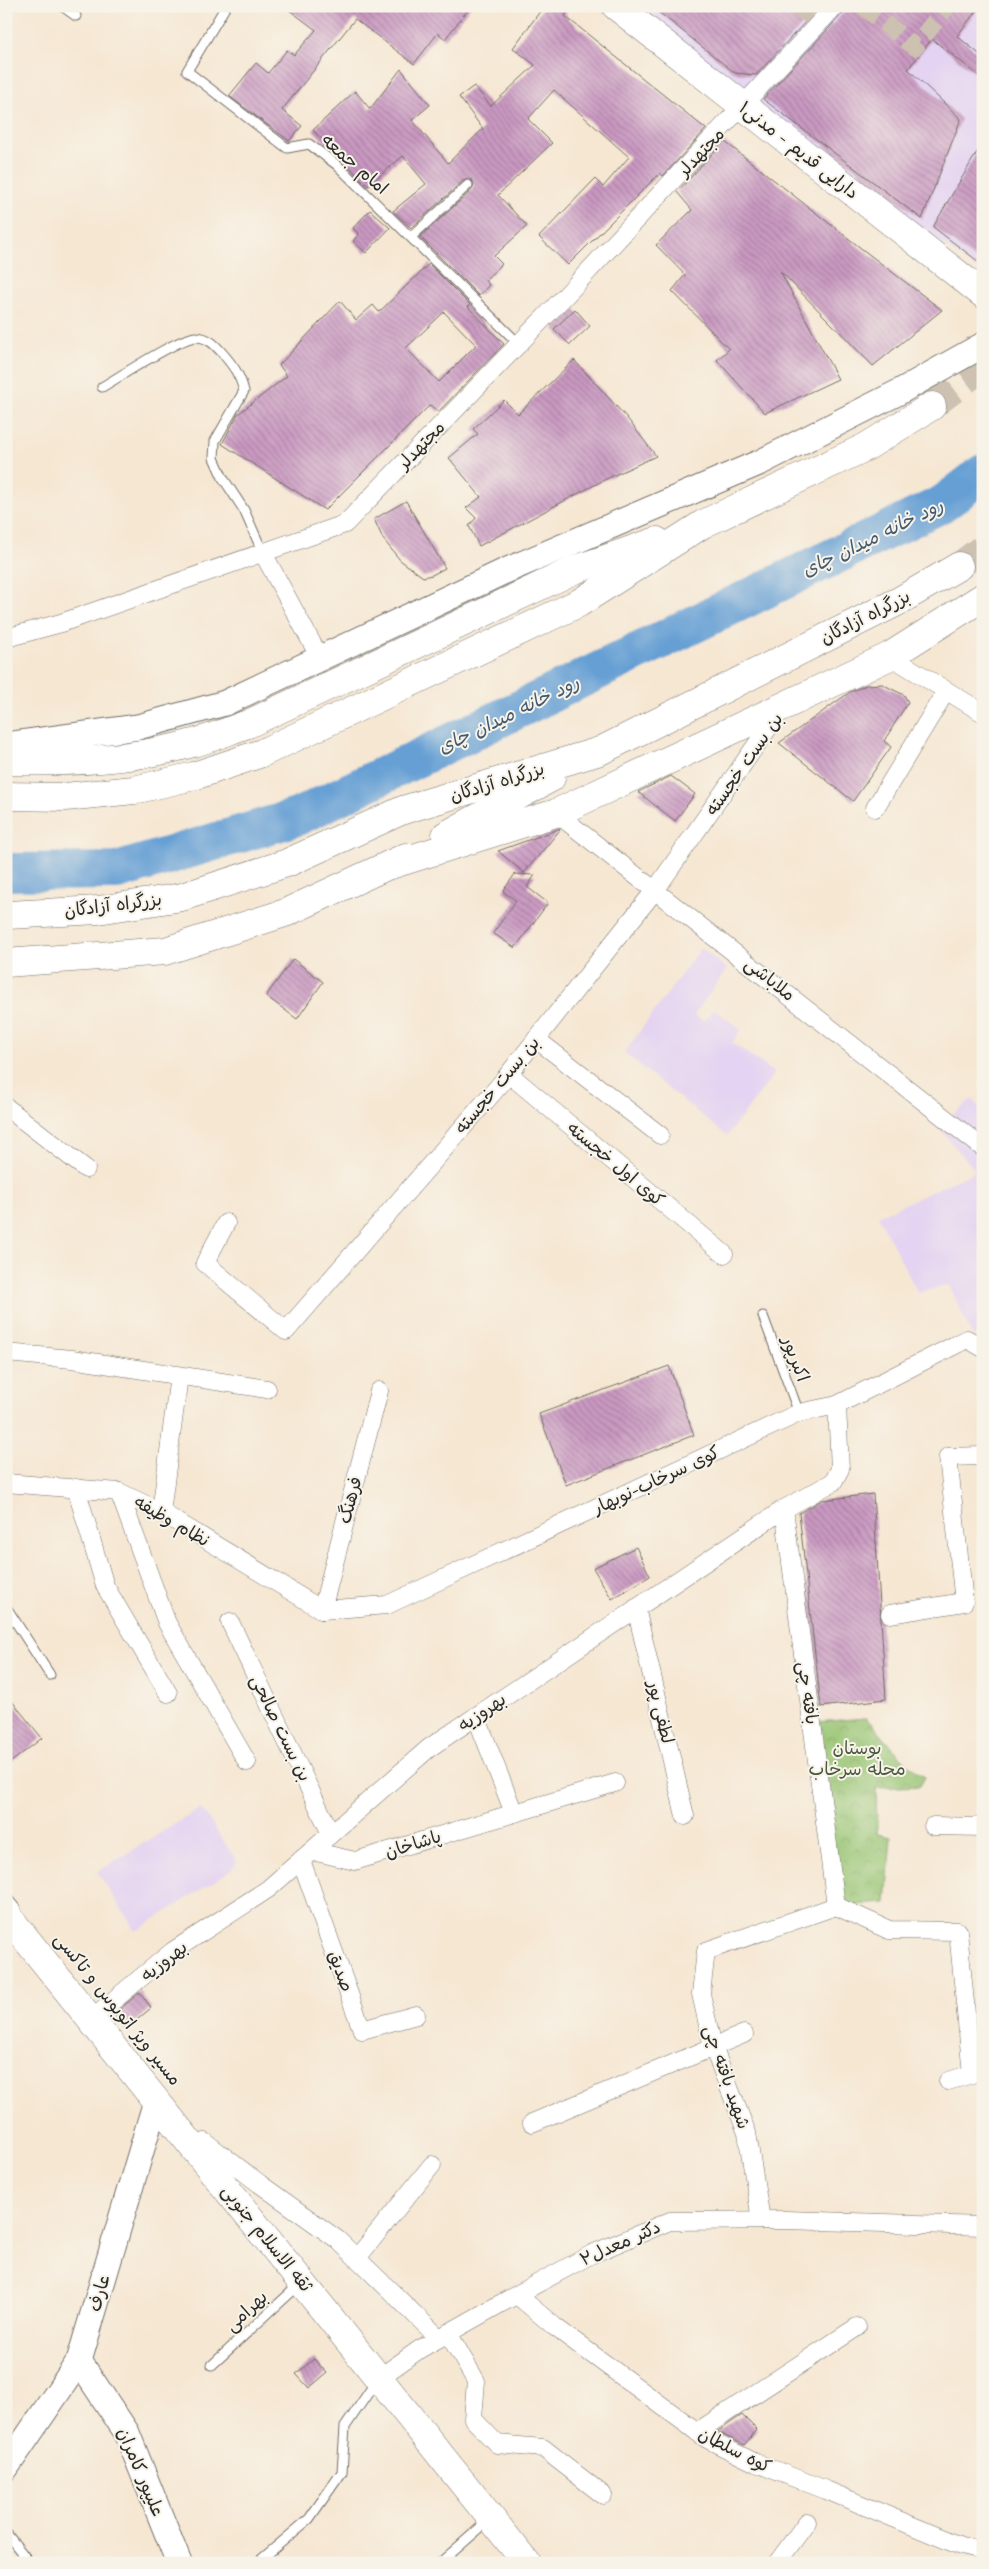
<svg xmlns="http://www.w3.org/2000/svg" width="989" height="2569" viewBox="0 0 989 2569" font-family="'Comic Neue','Playpen Sans Arabic',sans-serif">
	<defs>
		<pattern id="park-crowns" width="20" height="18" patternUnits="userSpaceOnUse" patternTransform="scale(1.25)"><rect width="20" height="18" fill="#98c573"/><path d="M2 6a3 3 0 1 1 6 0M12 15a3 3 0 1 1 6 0" fill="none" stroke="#83a964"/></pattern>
		<pattern id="building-back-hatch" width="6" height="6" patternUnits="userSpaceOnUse" patternTransform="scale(1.25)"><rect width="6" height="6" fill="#ca99c2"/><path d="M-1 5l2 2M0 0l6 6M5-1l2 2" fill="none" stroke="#a47d9e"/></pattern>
	</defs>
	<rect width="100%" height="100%" fill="#f7f3e8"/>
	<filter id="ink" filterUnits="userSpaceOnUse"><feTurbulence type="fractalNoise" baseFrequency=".02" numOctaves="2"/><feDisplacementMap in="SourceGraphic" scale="10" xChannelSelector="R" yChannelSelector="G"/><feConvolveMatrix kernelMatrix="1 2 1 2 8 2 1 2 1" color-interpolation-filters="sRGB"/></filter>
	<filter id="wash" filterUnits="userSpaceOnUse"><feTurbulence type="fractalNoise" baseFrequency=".0096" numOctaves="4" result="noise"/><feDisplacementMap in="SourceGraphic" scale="20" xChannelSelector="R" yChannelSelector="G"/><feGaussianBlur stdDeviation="1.12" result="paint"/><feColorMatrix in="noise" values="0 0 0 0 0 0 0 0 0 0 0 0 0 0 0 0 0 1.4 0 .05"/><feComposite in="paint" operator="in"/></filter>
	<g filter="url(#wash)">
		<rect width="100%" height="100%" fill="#f6e7d3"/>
		<g fill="#e4d3f2">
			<polygon points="632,6 983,6 983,274 687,50"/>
			<polygon points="701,948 727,969 694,1015 704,1021 714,1009 741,1029 732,1043 775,1073 727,1136 624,1053"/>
			<polygon points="972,1099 983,1112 983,1331 973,1337 949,1285 918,1293 878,1216 976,1171 938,1127"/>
			<polygon points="201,1808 237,1861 230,1871 136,1931 97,1872"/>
		</g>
		<path fill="url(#park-crowns)" stroke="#62784f" d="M866,1718C885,1737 902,1763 925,1777L920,1786L876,1788L877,1834L891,1837L886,1903L836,1906L817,1722Z"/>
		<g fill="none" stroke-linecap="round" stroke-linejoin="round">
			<polyline stroke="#659fd4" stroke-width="38" points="6,872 117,871 297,817 944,503 983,473"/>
		</g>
		<g id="blocks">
			<g fill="url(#building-back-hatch)" fill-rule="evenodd">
				<polygon points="284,6 471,6 445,39 438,33 414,64 355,19 282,110 302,126 289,141 229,96 256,63 268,73 287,50 294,55 316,30"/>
				<polygon points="544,6 558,6 567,13 565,16 706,129 663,176 660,173 568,265 539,237 595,179 603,187 629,157 554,90 528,119 552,143 498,195 527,226 494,256 502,264 485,280 489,285 479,296 420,237 472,190 474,184 472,180 464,180 411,228 393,211 426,184 403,156 368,186 313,130 355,91 370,109 401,69 430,105 412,120 448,163 483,129 459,97 474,86 491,106 535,65 513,48"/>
				<polygon points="651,6 820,6 756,75 735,73"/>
				<polygon points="845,6 980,6 957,36 983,57 983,79 932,39 908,69 961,119 922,219 763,99 843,13"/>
				<polygon points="724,141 862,249 942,310 873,366 780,271 838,379 765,413 717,360 729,349 672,291 685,275 656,245 692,210 677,192"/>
				<polygon points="983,142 983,265 933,227"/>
				<polygon points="370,210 390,228 366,253 353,241 359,234 353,228"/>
				<path d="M429,264L470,305L468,307L504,344L438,412L430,405L325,510L222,444L238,414L287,376L279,365L340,301L356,320L373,305L379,312ZM444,312L476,345L439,382L406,348Z"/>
				<polygon points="575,309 590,326 570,345 554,329"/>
				<polygon points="574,360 627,418 656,456 604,480 479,546 469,526 476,518 466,508 481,497 449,458 478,434 473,429 504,400 518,414"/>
				<polygon points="406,501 445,568 432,575 423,577 400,560 383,539 374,519"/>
				<polygon points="882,684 904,695 908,702 884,741 891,747 853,801 779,743 850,692 866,685"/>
				<polygon points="671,776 695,794 675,821 638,792"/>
				<polygon points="559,829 560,830 524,873 498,851"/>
				<polygon points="515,874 535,875 527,887 548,903 515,948 493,933 516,901 503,891"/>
				<polygon points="293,959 323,982 297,1019 266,996"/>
				<polygon points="669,1366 694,1435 566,1485 539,1414"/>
				<polygon points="873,1494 886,1699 821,1707 799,1513 822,1500"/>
				<polygon points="636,1547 650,1576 612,1599 593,1568"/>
				<polygon points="6,1694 42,1738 6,1766"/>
				<polygon points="140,1992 151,2008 126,2029 114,2014"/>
				<polygon points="314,2359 327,2373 309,2388 296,2374"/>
				<polygon points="742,2415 757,2430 744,2445 717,2432"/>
			</g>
		</g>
	</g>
	<g filter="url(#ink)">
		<use href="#blocks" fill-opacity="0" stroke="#726d66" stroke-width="1"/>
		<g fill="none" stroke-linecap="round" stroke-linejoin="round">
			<g stroke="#cdc1b1" stroke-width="18" stroke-dasharray="18 9" stroke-linecap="butt">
				<polyline points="797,6 819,22"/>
				<polyline points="863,6 915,47 947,6"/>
			</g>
			<g stroke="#cdc1b1" stroke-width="28" stroke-dasharray="28 14" stroke-linecap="butt">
				<polyline points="932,406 983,367"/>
				<polyline points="959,566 983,548"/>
			</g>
			<g stroke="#726d66" stroke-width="11">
				<g id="lane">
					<polyline points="62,6 76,16"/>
					<polyline points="226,6 187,71 287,148 309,144 337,165 519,344"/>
					<polyline points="411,237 468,185"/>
					<path d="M102,387C121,376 178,338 196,337C209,337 217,347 224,355C234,367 240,375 244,391L215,441L214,458L223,478L244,510L263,553"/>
					<polyline points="763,1316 799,1413"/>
					<polyline points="6,1607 50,1675"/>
					<polyline points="6,1897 16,1909"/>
					<polyline points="212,2365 300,2284"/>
					<polyline points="6,2533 30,2563"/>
					<polyline points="257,2563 309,2519 342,2472 345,2427 377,2380"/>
					<polyline points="440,2563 489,2520"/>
				</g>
			</g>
			<g stroke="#726d66" stroke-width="19">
				<g id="street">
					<polyline points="263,553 320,658"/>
					<polyline points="6,638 61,623 345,524 567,294 835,6"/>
					<polyline points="890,656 983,713"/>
					<polyline points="875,808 946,691"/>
					<polyline points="556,813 983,1148"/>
					<polyline points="536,1039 660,1135"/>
					<polyline points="509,1074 724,1254"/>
					<polyline points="6,1107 86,1169"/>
					<polyline points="226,1223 205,1263 286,1331 503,1081 656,889 782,708"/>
					<polyline points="6,1353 72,1359 267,1389"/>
					<polyline points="6,1483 119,1492 161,1512 322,1610"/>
					<polyline points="76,1488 105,1586 168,1693"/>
					<polyline points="119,1492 167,1623 247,1762"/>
					<polyline points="784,1509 836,1906"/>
					<polyline points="161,1512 179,1376"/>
					<polyline points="636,1608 685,1816"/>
					<polyline points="322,1610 387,1605 799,1413 837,1405 967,1339 983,1348"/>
					<polyline points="322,1610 379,1391"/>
					<polyline points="890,1614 964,1602 948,1457 983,1456"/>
					<polyline points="230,1622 331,1834"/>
					<polyline points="476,1716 514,1813"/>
					<polyline points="933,1826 983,1827"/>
					<polyline points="312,1851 355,1861 615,1783"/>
					<polyline points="301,1860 362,2030 416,2015"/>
					<polyline points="836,1906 889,1930 958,1931 972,2074 948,2081"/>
					<polyline points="91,2019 173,1951 268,1889 429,1748 784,1509 833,1482 840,1469 837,1405"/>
					<polyline points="532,2123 744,2034"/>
					<polyline points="195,2149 205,2142 260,2184 338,2240 439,2338"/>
					<polyline points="761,2220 747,2133 713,2047 701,1994 706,1951 836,1906"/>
					<polyline points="357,2258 432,2165"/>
					<polyline points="517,2295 555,2327 707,2439 756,2463 826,2490 961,2546 983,2551"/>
					<polyline points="448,2333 476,2381 473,2419 497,2444 543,2448 603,2495"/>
					<polyline points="379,2378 420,2349 498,2305 592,2254 670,2221 785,2220 983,2226"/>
					<polyline points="697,2432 857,2327"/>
					<polyline points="777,2563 807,2522"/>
				</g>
			</g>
			<g stroke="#726d66" stroke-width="27">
				<g id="secondary">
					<polyline points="6,745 138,727 225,703 503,572 761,462 899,392 983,345"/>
					<polyline points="79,2361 127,2433 179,2563"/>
					<polyline points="6,2468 79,2361 156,2101"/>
				</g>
			</g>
			<g stroke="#726d66" stroke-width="29">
				<g id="primary">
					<polyline points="616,6 983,294"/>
					<polyline points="6,1914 527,2563"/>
				</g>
			</g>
			<g stroke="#726d66" stroke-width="29">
				<g id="highway">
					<path d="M6,761C68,763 134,760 193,743C212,738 230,730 248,724L574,570L657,541"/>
					<polyline points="6,796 65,797 134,790 194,776 262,753 579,603 703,524 866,447 932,406"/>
					<polyline points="446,835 551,778"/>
					<polyline points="391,865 556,813 890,656 983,597"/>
					<polyline points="8,915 98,910 182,897 287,863 403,810 600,751 899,601 959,566"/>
					<polyline points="6,963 165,951 285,913 406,857"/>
				</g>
			</g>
			<use href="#lane" stroke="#fff" stroke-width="9"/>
			<use href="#street" stroke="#fff" stroke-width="18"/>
			<use href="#secondary" stroke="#fff" stroke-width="25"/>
			<use href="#primary" stroke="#fff" stroke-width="28"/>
			<use href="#highway" stroke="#fff" stroke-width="28"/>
		</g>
	</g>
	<g text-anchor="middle" stroke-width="4" stroke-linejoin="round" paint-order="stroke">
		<g font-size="18" fill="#2b2b2b" stroke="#f7f3e8">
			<text transform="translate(799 150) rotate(38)" y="6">دارایی قدیم - مدنی۱</text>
			<text transform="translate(701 152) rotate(-47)" y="6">مجتهدلر</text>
			<text transform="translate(355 164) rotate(41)" y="6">امام جمعه</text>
			<text transform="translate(421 445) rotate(-46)" y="6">مجتهدلر</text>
			<text transform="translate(865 617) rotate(-27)" y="6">بزرگراه آزادگان</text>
			<text transform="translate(744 764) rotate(-55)" y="6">بن بست خجسته</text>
			<text transform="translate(497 782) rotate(-17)" y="6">بزرگراه آزادگان</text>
			<text transform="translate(113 905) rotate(-7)" y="6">بزرگراه آزادگان</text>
			<text transform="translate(770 979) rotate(38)" y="6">ملاباشی</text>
			<text transform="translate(497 1085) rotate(-50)" y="6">بن بست خجسته</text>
			<text transform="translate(616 1164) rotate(40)" y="6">کوی اول خجسته</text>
			<text transform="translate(796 1359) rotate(70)" y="6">اکبرپور</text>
			<text transform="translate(656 1480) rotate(-25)" y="6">کوی سرخاب-نوبهار</text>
			<text transform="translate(350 1500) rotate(-75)" y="6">فرهنگ</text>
			<text transform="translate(172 1521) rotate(30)" y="6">نظام وظیفه</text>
			<text transform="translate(808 1693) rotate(82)" y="6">بافته چی</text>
			<text transform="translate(482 1712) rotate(-34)" y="6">بهروزیه</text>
			<text transform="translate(661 1712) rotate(77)" y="6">لطفی پور</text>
			<text transform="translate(281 1728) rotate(64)" y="6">بن بست صالحی</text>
			<text transform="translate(413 1844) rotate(-17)" y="6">پاشاخان</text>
			<text transform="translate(164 1961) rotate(-38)" y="6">بهروزیه</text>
			<text transform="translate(341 1971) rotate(70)" y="6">صدیق</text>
			<text transform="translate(118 2009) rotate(51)" y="6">مسیر ویژ اتوبوس و تاکسی</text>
			<text transform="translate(727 2077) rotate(71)" y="6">شهید بافته چی</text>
			<text transform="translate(267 2238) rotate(51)" y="6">ثقه الاسلام جنوبی</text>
			<text transform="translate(620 2243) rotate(-24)" y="6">دکتر معدل۲</text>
			<text transform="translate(99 2293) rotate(-74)" y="6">عارف</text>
			<text transform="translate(246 2311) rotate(-43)" y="6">بهرامی</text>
			<text transform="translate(735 2450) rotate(27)" y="6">کوه سلطان</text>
			<text transform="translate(141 2472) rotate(67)" y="6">علیپور کامران</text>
		</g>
		<g font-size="18" fill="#4c5941" stroke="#f7f3e8">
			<text x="857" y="1754">بوستان<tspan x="857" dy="21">محله سرخاب</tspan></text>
		</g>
		<g font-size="19" font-style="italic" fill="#42596f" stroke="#f7f3e8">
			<text transform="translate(872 537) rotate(-26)" y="7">رود خانه میدان چای</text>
			<text transform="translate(508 714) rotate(-26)" y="7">رود خانه میدان چای</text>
		</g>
	</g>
	<rect width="989" height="2569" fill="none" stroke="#f7f3e8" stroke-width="25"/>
</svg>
